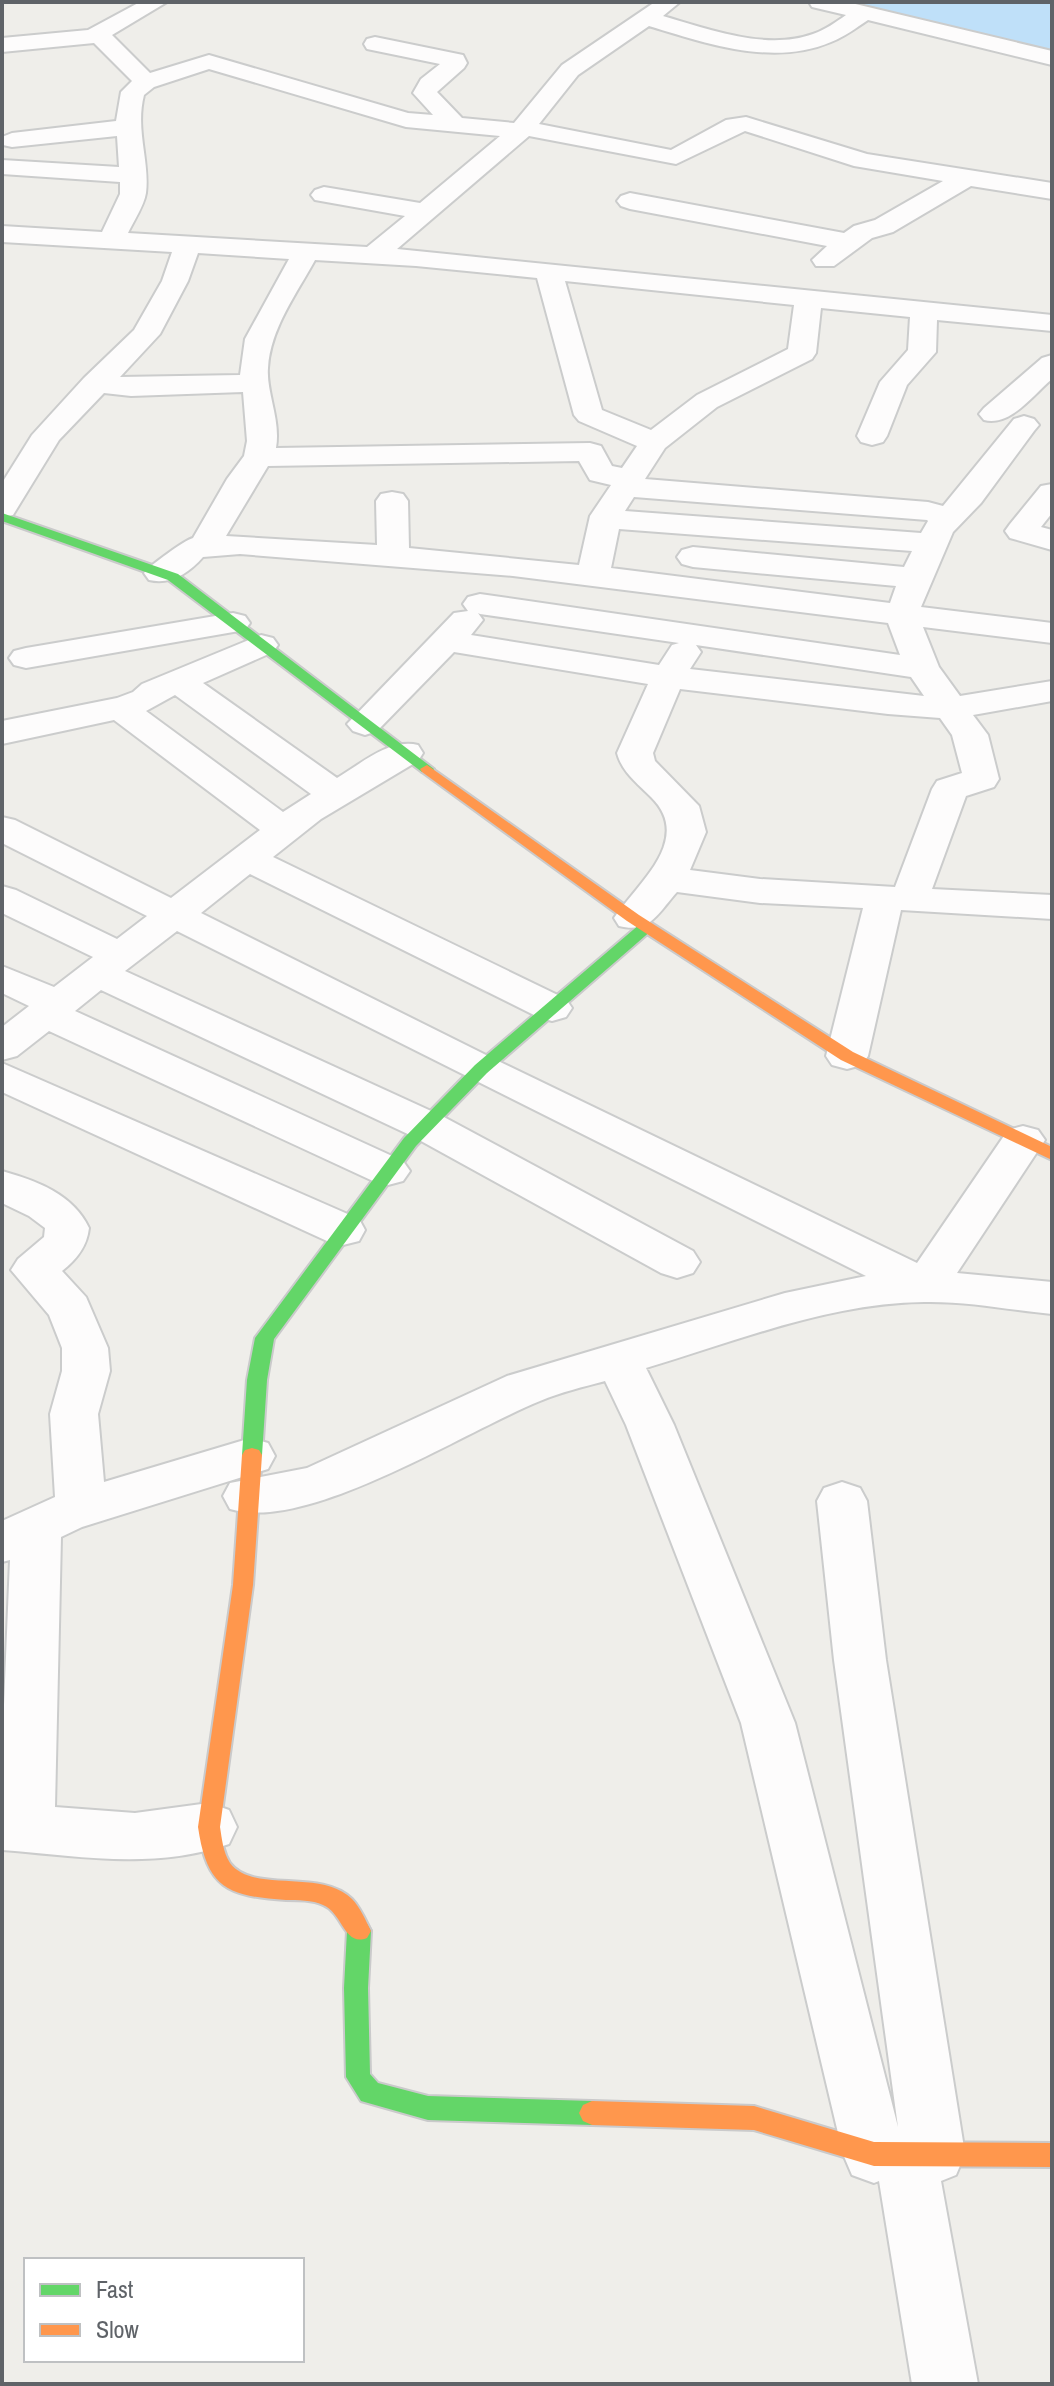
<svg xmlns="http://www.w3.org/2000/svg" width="1054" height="2386" viewBox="0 0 1054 2386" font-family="'Archivo Narrow',sans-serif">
	<rect width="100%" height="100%" fill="#efeeea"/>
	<polygon fill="#bfe0f9" points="850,2 1052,2 1052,53"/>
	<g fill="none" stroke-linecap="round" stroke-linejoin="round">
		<g stroke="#cbcccc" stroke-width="4">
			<g id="street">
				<path d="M140,2H167L112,35L150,73L209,55L408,113L433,115L413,93L421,79L440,64L367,49L364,44L367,39L375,37L463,55L467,63L464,68L437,92L462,118L514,123L562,65L655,2H680L663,16C708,29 766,51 813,34C825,30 836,22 846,15L812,7L809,2H847L1052,51V65L868,20C856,28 844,37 831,42C773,67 705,43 649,26L578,75L539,124L671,150L726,120L746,117L867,154L1052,183V199L971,186L893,232L872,238L834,266H816L812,260L827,246L630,209L621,206L617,201L621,196L630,193L844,233L854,226L875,220L943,181L854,166L745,131L676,164L529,136L397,249L1052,315V331L937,320L936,352L907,385L887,436L883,442L872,445L861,442L857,436L880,382L908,350L910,317L821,308L816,353L812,359L717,407L665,448L645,479L928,502L943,506L1014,419L1024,416L1034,419L1039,425L1034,431L981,503L953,532L921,607L1052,623V643L923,627L939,667L960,696L1052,681V701L973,715L988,735L999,779L994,787L966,796L932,889L1052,895V919L901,910L868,1056L862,1065L847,1069L832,1065L826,1056L863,908L760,903L677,892C658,913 650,934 619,926L614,918C638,883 694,839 651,797C637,783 622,772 617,753L648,684L454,652L377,731L365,735L353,731L347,724L454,613L468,611L463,604L468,597L480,594L900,655L888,623L513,576L240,554L203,557C189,573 171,585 149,580L144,573C149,566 185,540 193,538L227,479L244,456L247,441L243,392L131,396L104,393L59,440L13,515L2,517V483L32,435L84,378L134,330L162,281L172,252L2,242V226L102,232L120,194V182L2,174V160L119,167L117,136L12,147L3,145L2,137L12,133L116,121L121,92L132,81L94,43L2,52V38L88,30ZM209,69L406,127L500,136L420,203L324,187L315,190L311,195L315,200L405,216L367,247L128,233C133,222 144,206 146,193C150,162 135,130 144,95L154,87ZM198,253L289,259L245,339L240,375L120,377L160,334L188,281ZM315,260L416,266L537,278L574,415L579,421L637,446L622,468L612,466L601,446L590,443L276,448C281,420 266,392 268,368C270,329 297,293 315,260ZM565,281L794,305L788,349L697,395L651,430L602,410ZM579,461L590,480L611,485L590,516L579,565L409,548L408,501L403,494L392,492L381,494L376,501L377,545L226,536L268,466ZM634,497L927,520L928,521L921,533L625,511ZM619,529L912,551L904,567L693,547L682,550L677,557L682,564L693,567L896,586L890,603L611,568ZM478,613L480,614L679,643L672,645L659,665L471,635L483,620ZM696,645L911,677L924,696L690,669L701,652ZM680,689L888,714L940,718L952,735L962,773L937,781L932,789L895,887L760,879L690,870L706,832L699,806L655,761L653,753Z"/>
				<path d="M1052,355V379C1033,395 1010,427 984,420L979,414L984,408L1042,358Z"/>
				<polygon points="1052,484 1052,513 1041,527 1052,530 1052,550 1010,538 1005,531 1010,524 1041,486"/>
				<polygon points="233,613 245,616 250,623 245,630 26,668 14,665 9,658 14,651 26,648"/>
				<path d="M261,635L273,638L278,645L273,652L203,683L337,778C361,764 389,738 418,745L423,753L418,761L321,819L273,857L566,999L572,1008L566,1017L552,1021L538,1017L250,874L201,913L496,1060L917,1263L1008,1130L1023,1126L1038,1130L1045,1140L957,1273L1052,1282V1314C1010,1310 966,1301 924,1302C829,1303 736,1341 646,1368L674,1425L795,1723L898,2127L834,1660L817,1501L824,1488L842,1482L860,1488L867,1501L886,1660L965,2154L956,2175L941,2181L978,2384H912L879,2181L874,2183L852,2175L843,2154L741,1723L626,1425L605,1381C583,1387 561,1392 540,1401C465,1431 307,1533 230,1509L223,1496L230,1483L307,1468L507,1376L785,1293L866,1276L177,931L125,971L442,1116L693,1251L700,1262L693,1273L677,1278L661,1273L412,1136L101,990L75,1011L403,1161L410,1171L403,1181L388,1185L373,1181L49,1031L17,1056L2,1060V1027L29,1006L2,993V966L54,987L93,957L2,913V886L16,890L117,939L147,916L2,843V817L15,820L171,898L260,830L114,720L2,744V721L117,698L133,692L142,684ZM175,695L311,794L283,812L146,711Z"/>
				<polygon points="2,1063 359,1219 365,1230 359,1241 343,1245 327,1241 2,1092"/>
				<path d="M2,1171C37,1181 73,1194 89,1228C87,1247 76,1260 62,1271L86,1297L108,1348L110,1371L98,1414L104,1482L251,1438L268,1443L275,1456L268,1469L82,1527L61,1537L55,1807L135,1813L209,1803L229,1810L237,1827L229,1844C155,1870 78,1856 2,1850V1753L10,1560L2,1562V1521L55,1497L50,1414L62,1371V1348L49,1315L11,1270L18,1259L44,1237L45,1228L29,1216L2,1203Z"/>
			</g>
		</g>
		<g stroke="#cacacb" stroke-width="4">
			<g id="fast">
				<polygon points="2,513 178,574 434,769 432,772 422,772 168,580 2,521"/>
				<polygon points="646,922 654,927 652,930 487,1073 416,1146 274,1339 267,1380 262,1455 259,1460 245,1460 242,1455 247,1380 255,1338 404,1138 475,1065 640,924"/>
				<polygon points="359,1921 367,1924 371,1931 368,1988 370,2074 378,2083 428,2096 592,2101 601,2105 605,2113 601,2121 592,2125 428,2120 361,2101 346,2077 344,1988 347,1931 351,1924"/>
			</g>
		</g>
		<g stroke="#cacacb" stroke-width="4">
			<g id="slow">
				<polygon points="427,765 639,915 853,1052 1052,1147 1052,1160 841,1060 627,921 422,772 420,769"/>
				<path d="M252,1448L259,1450L262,1455L253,1585L220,1827C222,1839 223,1852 230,1863C253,1894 321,1868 352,1899C360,1907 366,1921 371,1931L367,1938C344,1947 343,1913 323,1905C312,1900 298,1900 286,1900C227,1896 207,1888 198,1827L233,1585L242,1455L245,1450Z"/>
				<polygon points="592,2101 754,2106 874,2142 1052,2143 1052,2167 874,2166 754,2130 592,2125 583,2121 579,2113 583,2105"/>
			</g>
		</g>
		<use href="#street" fill="#fdfcfc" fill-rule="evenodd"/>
		<use href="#fast" fill="#63d668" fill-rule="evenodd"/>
		<use href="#slow" fill="#ff974d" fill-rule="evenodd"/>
	</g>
	<rect width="1054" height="2386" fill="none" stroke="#5f6368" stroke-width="8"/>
	<rect x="24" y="2258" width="280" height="104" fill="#ffffff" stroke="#bfc1c3" stroke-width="2"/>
	<rect x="40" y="2284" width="40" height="12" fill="#63d668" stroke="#bfc1c3" stroke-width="2"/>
	<text x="96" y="2298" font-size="24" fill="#5f6368">Fast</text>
	<rect x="40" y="2324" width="40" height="12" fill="#ff974d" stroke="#bfc1c3" stroke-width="2"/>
	<text x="96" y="2338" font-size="24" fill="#5f6368">Slow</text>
</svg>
